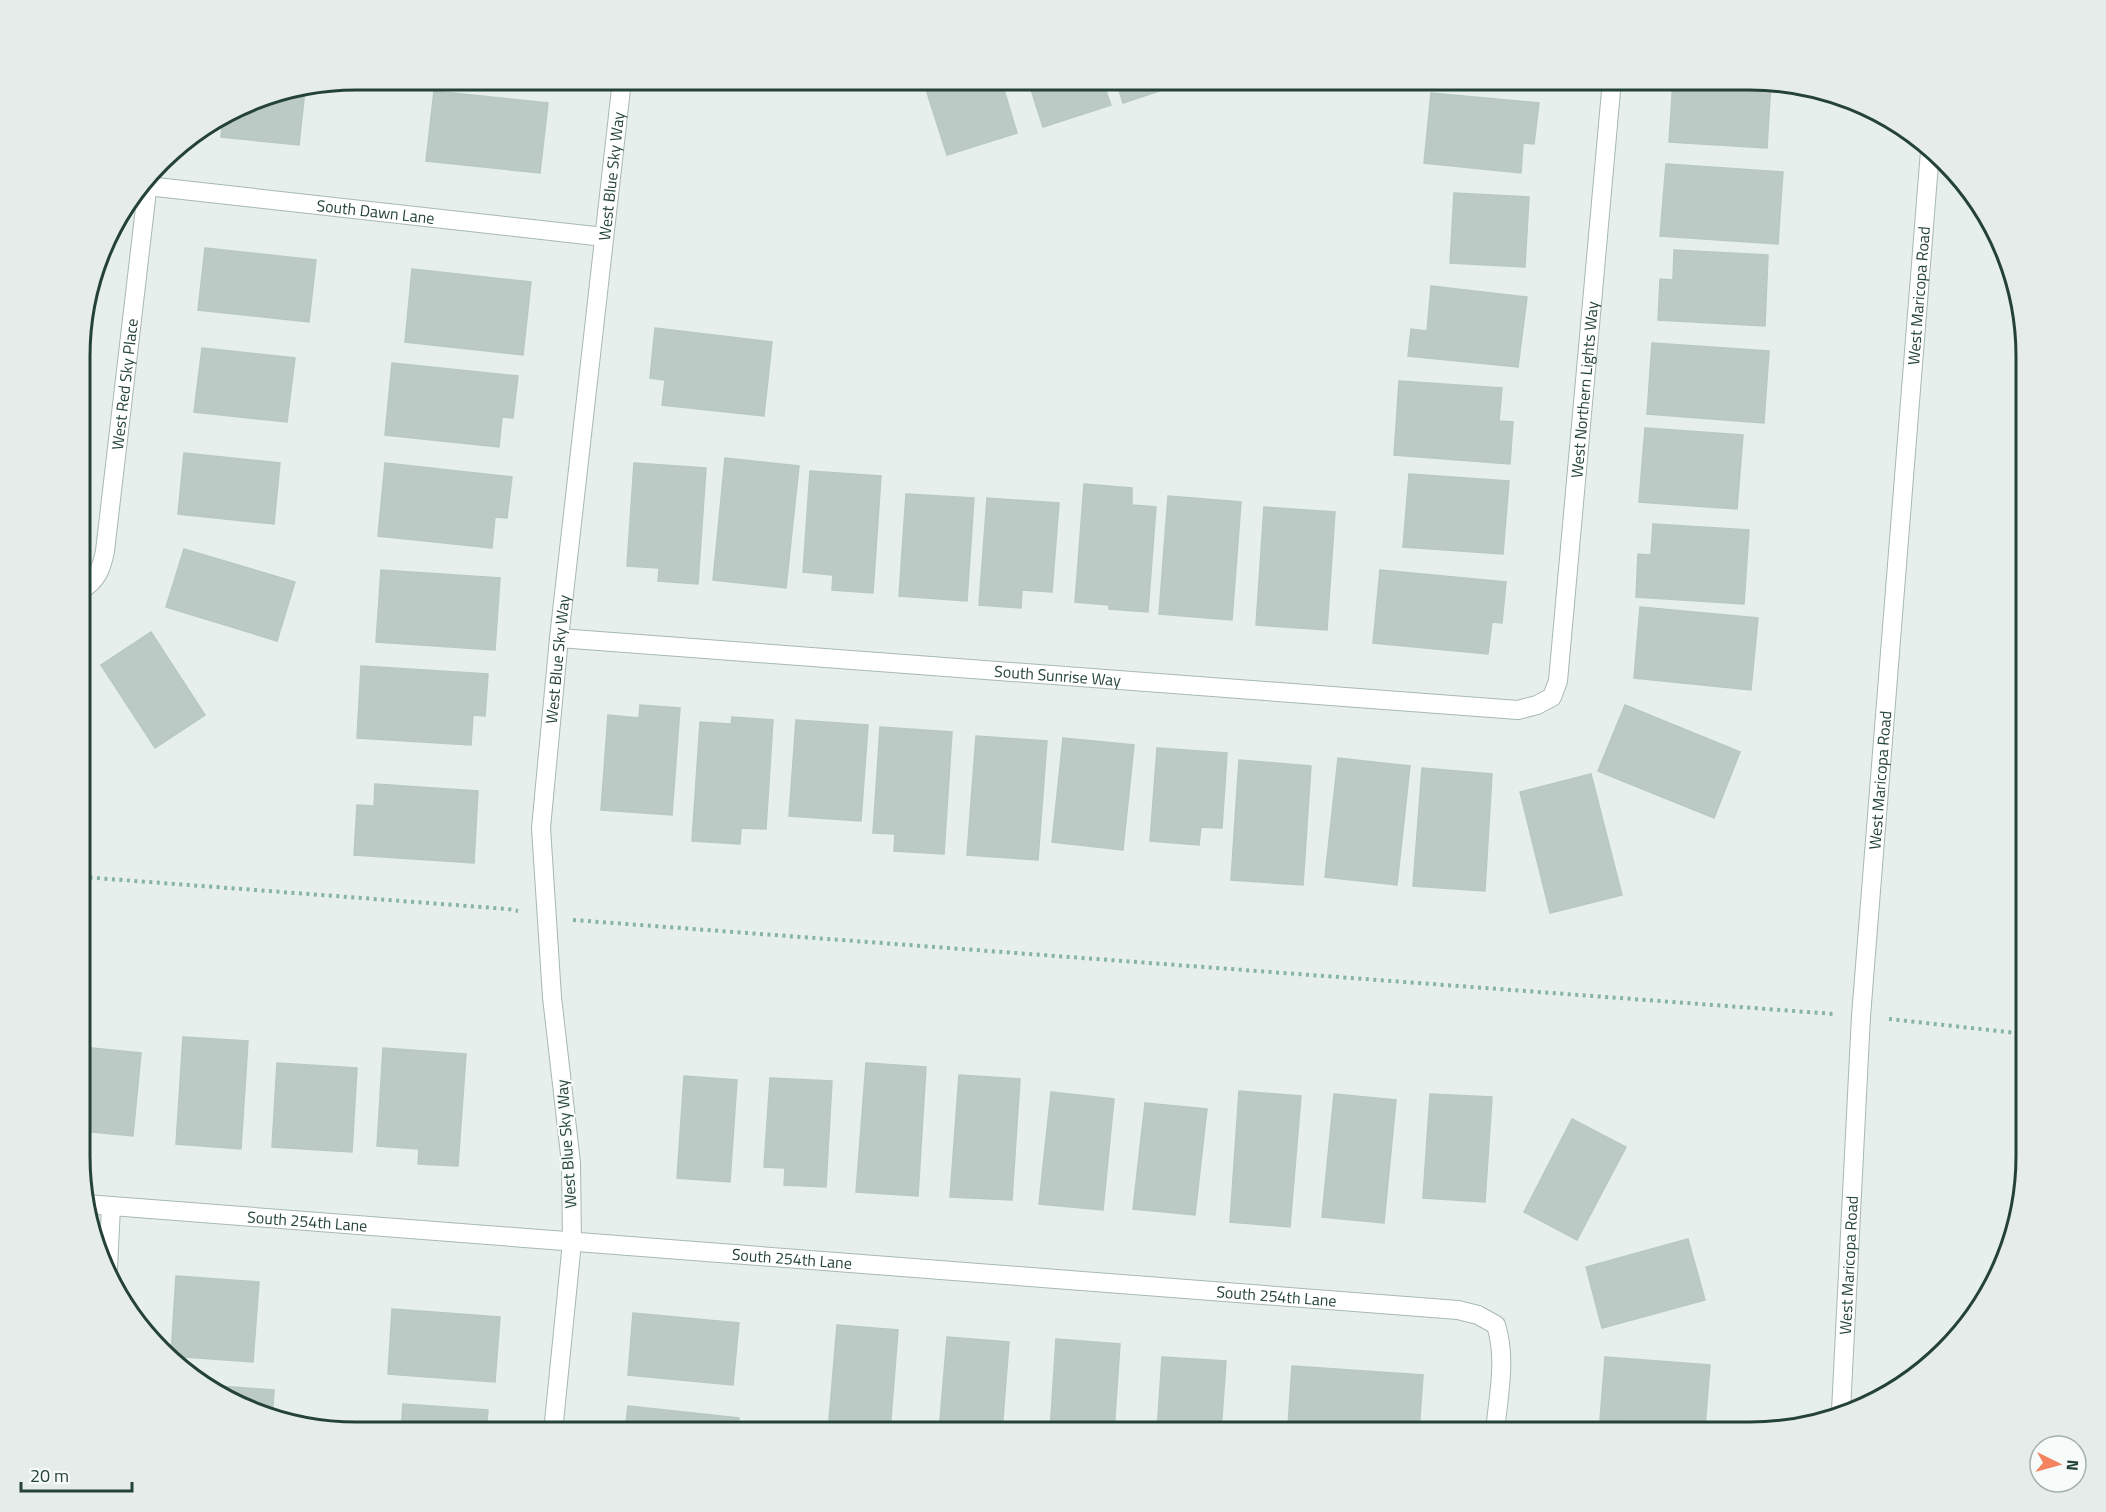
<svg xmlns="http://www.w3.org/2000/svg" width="2106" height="1512" viewBox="0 0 2106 1512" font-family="'Titillium Web',sans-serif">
	<rect width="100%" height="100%" fill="#e6efeb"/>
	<g fill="#bbcac4" stroke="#b8c9c2" stroke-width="1.5">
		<polygon points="489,80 540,80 538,89"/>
		<polygon points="923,80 1001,80 1017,133 947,155"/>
		<polygon points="1028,80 1102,80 1111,105 1043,127"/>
		<polygon points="1116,80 1192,80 1123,103"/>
		<polygon points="1673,80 1771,81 1767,148 1669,142"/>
		<polygon points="305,90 299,145 221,137 223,117 251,100"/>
		<polygon points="434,91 548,103 540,173 426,161"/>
		<polygon points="1431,93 1539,103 1534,144 1523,143 1521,173 1424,163"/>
		<polygon points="1666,164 1783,172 1778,244 1660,236"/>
		<polygon points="1454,193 1529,197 1525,267 1450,263"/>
		<polygon points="205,248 316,260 309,322 198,310"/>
		<polygon points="1674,250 1768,255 1765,326 1658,320 1660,279 1673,280"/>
		<polygon points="412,269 531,282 523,355 405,342"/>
		<polygon points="1431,286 1527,297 1518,367 1408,356 1411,329 1427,331"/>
		<polygon points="655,328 772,342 764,416 662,405 665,380 650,378"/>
		<polygon points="1652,343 1769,351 1764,423 1647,414"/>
		<polygon points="202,348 295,358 287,422 194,412"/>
		<polygon points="392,363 518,376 513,418 502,417 499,447 385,435"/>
		<polygon points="1399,381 1502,388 1499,421 1513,422 1510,464 1394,455"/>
		<polygon points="1645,428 1743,435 1737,509 1639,502"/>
		<polygon points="184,453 280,463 274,524 178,514"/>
		<polygon points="725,458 799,466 786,588 713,580"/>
		<polygon points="385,463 512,477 507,518 495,517 492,548 378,536"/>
		<polygon points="634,463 706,468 698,584 658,581 659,568 627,566"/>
		<polygon points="810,471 881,476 873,593 832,590 833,575 803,572"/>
		<polygon points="1409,474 1509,481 1503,554 1403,547"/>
		<polygon points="1084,484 1132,488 1132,505 1156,507 1148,612 1109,609 1109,605 1075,602"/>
		<polygon points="906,494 974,498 967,601 899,596"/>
		<polygon points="1168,496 1241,502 1232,620 1159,614"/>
		<polygon points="987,498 1059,503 1052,592 1022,590 1021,608 979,605"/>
		<polygon points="1264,507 1335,512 1327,630 1256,625"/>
		<polygon points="1653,524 1749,530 1744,604 1636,597 1638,554 1651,555"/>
		<polygon points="184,549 295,582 277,641 166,607"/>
		<polygon points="381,570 500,578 495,650 376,642"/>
		<polygon points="1380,570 1506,582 1502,623 1492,622 1488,654 1373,643"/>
		<polygon points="1640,607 1758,618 1751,690 1634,678"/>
		<polygon points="151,632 205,715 155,748 101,665"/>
		<polygon points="361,666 488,674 485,716 473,715 471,745 357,738"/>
		<polygon points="640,705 680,708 672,815 601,810 608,715 639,718"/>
		<polygon points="1625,705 1740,752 1714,818 1598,771"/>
		<polygon points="732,717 773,720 766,829 741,828 740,844 692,841 700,722 731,724"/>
		<polygon points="796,720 868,725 861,821 789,816"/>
		<polygon points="880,727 952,732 944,854 894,851 895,834 873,833"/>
		<polygon points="976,736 1047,741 1038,860 967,855"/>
		<polygon points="1063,738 1134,745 1123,850 1052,842"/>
		<polygon points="1157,748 1227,753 1222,828 1201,827 1199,845 1150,841"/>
		<polygon points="1338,758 1410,766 1397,885 1325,877"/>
		<polygon points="1239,760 1311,766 1303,885 1231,880"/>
		<polygon points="1422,768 1492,774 1485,891 1413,886"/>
		<polygon points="1591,774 1622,895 1550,913 1520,792"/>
		<polygon points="375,784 478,791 474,863 354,855 357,805 374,806"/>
		<polygon points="183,1037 248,1041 241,1149 176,1144"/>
		<polygon points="82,1047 141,1053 133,1136 82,1131"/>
		<polygon points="383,1048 466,1054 458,1166 418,1164 419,1149 377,1146"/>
		<polygon points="277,1063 357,1068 352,1152 272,1147"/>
		<polygon points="866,1063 926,1067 918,1196 856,1192"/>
		<polygon points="959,1075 1020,1079 1012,1200 950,1197"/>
		<polygon points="684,1076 737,1080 730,1182 677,1178"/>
		<polygon points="770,1078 832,1081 826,1187 784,1185 785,1168 764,1167"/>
		<polygon points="1239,1091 1301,1096 1290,1227 1230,1222"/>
		<polygon points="1051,1092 1114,1099 1103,1210 1039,1204"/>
		<polygon points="1334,1094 1396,1100 1384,1223 1322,1217"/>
		<polygon points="1430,1094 1492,1097 1485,1202 1423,1198"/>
		<polygon points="1145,1103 1207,1109 1195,1215 1133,1209"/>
		<polygon points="1572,1119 1626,1147 1577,1240 1524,1212"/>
		<polygon points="1688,1239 1705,1300 1602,1328 1586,1267"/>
		<polygon points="176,1276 259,1282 253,1362 171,1356"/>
		<polygon points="392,1309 500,1317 495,1382 388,1374"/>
		<polygon points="633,1313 739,1323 733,1385 628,1375"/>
		<polygon points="837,1325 898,1330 890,1432 828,1432"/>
		<polygon points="947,1337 1009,1342 1002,1432 939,1432"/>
		<polygon points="1056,1339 1120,1344 1114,1432 1050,1432"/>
		<polygon points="1162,1357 1226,1361 1221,1432 1157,1432"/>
		<polygon points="1605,1357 1710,1365 1705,1427 1600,1420"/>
		<polygon points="1292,1366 1423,1375 1419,1432 1378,1432 1288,1426"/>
		<polygon points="206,1385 274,1390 272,1419 267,1418"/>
		<polygon points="403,1404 488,1410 486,1432 401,1432"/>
		<polygon points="628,1406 739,1418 737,1432 625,1432"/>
	</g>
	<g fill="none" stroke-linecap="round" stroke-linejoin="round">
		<g stroke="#a8b8b2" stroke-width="20">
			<g id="minor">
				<path id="s1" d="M147,186L604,237"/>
				<path id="s2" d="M82,589C97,581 102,567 105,551L148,182"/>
				<path id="s3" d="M559,638L1518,710L1537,705L1552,697L1558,681L1612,80"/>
				<path id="s4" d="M86,1204L1458,1310L1478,1315L1496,1325C1507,1360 1498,1397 1495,1432"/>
				<polyline points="108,1268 111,1207"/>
				<path id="s5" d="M1841,1411L1861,1016L1930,151"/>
				<path id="s6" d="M553,1432L572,1242L571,1163L552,997L541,828L559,638L622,80"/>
			</g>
		</g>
		<g stroke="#86b3a5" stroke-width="4" stroke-dasharray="3 4.5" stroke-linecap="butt">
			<polyline points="82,877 508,909 518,911"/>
			<polyline points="573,920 1834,1014"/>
			<polyline points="1889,1019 2026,1034"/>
		</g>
		<use href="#minor" stroke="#fff" stroke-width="18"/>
	</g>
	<g text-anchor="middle" stroke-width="4.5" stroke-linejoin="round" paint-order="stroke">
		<g font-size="16" fill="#24423a" stroke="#f7fbf9">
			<text dy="6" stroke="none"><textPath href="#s6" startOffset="1262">West Blue Sky Way</textPath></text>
			<text dy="6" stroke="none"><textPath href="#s1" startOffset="230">South Dawn Lane</textPath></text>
			<text dy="6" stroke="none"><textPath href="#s5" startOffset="1118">West Maricopa Road</textPath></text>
			<text dy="6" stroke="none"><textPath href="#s2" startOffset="214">West Red Sky Place</textPath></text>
			<text dy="6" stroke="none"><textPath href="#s3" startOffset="1308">West Northern Lights Way</textPath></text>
			<text dy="6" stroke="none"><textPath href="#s6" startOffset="776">West Blue Sky Way</textPath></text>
			<text dy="6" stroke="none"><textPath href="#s3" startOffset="500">South Sunrise Way</textPath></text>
			<text dy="6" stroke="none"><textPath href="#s5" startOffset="632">West Maricopa Road</textPath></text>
			<text transform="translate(566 1144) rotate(-94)" y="6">West Blue Sky Way</text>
			<text dy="6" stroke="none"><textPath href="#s4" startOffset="222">South 254th Lane</textPath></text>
			<text dy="6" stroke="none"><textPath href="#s4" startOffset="708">South 254th Lane</textPath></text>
			<text dy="6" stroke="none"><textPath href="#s5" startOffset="146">West Maricopa Road</textPath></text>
			<text dy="6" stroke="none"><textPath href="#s4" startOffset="1194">South 254th Lane</textPath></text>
		</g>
	</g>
	<path d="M0 0H2106V1512H0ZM356 90H1750A266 266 0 0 1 2016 356V1156A266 266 0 0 1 1750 1422H356A266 266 0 0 1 90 1156V356A266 266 0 0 1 356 90Z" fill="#e6ecea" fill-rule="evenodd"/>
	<path fill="none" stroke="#24423a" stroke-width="3" d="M356 90H1750A266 266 0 0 1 2016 356V1156A266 266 0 0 1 1750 1422H356A266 266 0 0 1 90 1156V356A266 266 0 0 1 356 90Z"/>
	<g transform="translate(2058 1464) rotate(95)"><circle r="28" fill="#f7fbf9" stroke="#a3b1ad" stroke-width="1.5"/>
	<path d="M0-4.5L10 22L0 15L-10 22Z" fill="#f4845f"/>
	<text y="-9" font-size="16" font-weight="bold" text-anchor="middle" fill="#24423a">N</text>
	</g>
	<path d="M21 1482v9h111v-9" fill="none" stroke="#24423a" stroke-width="3"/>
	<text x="30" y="1482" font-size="18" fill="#24423a" stroke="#f7fbf9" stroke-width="4.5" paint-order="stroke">20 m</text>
</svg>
